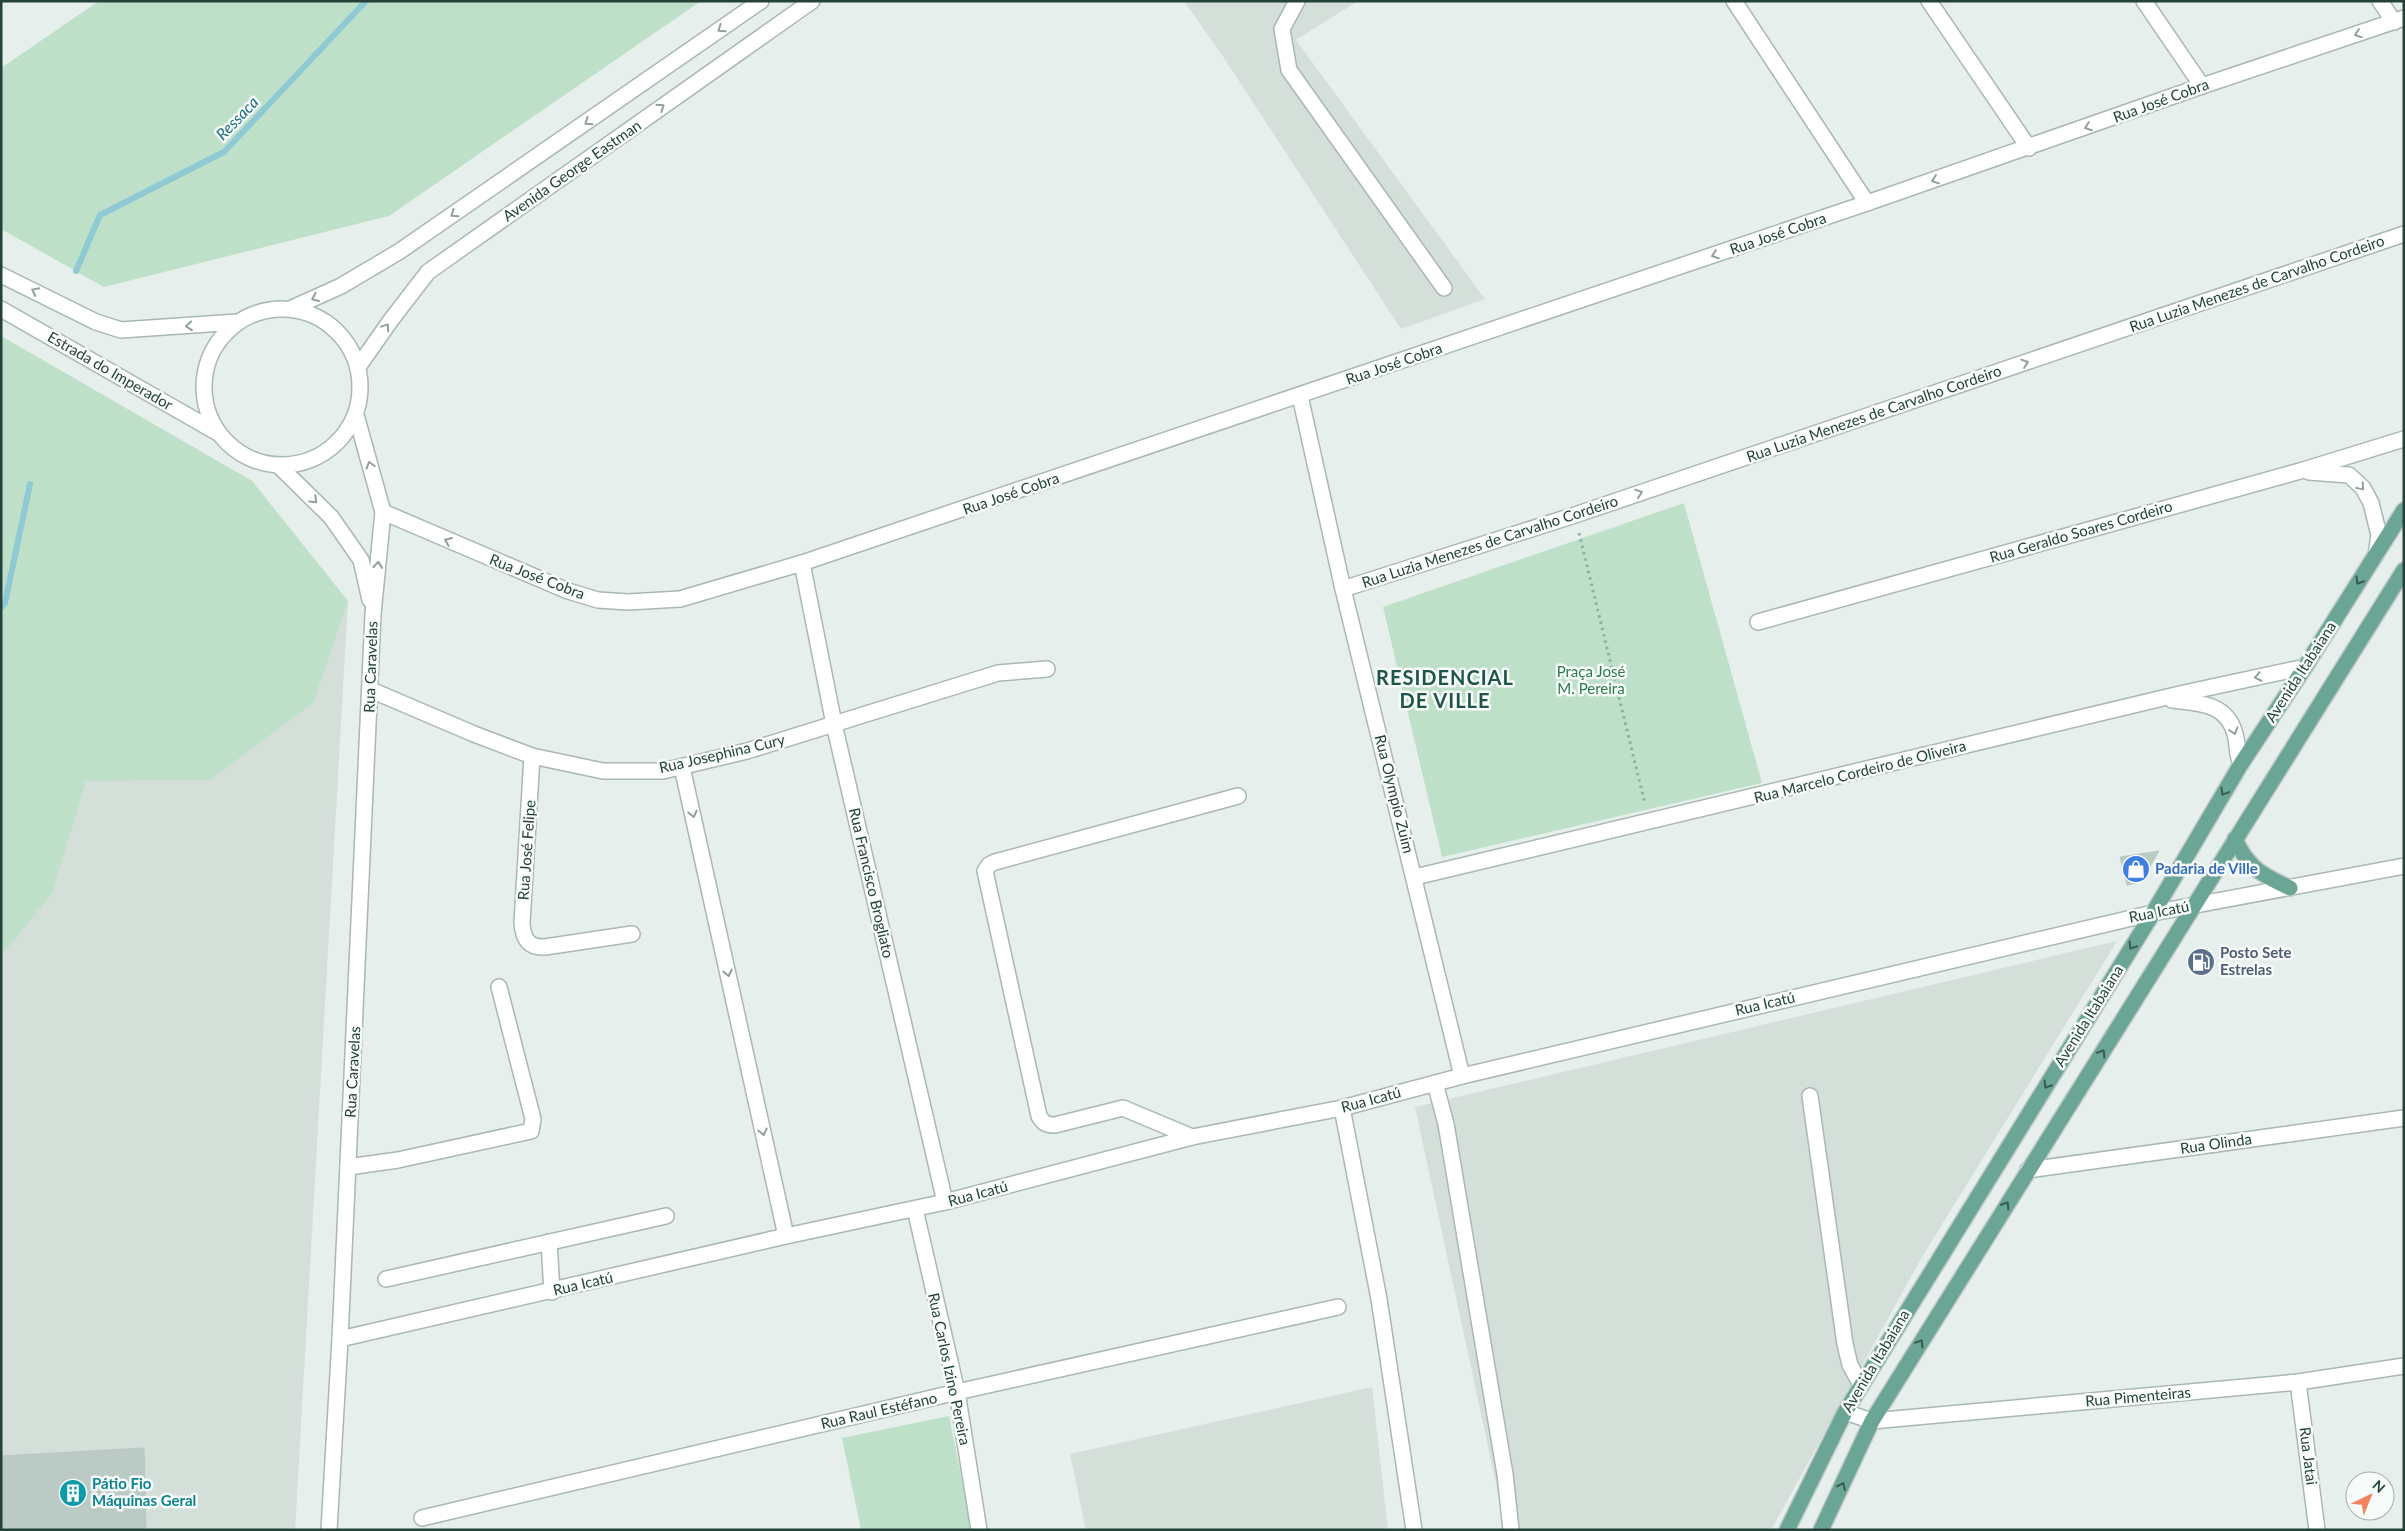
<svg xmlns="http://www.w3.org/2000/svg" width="2405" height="1531" viewBox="0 0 2405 1531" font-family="Lato,sans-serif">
	<rect width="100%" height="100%" fill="#e6efeb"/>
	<g fill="#d4dfda">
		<polygon points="1184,1 1358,1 1296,40 1485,299 1401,329 1224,58"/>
		<polygon points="1,336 252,481 348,601 295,1530 1,1530"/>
		<polygon points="2117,941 1922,1257 1771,1530 1506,1530 1415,1107"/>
		<polygon points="1372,1387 1388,1530 1086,1530 1070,1454"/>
	</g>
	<g fill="#bfe0c8">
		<polygon points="99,1 701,1 389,216 104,287 1,229 1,68"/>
		<polygon points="1,336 252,481 348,601 313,703 210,780 86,781 52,894 1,956"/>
		<polygon points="1684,503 1762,783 1442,857 1383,607"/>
		<polygon points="949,1416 972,1530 861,1530 842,1438"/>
	</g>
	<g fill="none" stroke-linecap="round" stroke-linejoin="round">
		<g stroke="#8ec9d4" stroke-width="6">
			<polyline points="76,271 100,215 224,152 366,1"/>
			<polyline points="1,608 5,603 30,484"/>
		</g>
	</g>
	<g fill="#bbcac4" stroke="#b8c9c2">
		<polygon points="2159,851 2141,882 2127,885 2120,857"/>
		<polygon points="144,1448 146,1530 1,1530 1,1456"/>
	</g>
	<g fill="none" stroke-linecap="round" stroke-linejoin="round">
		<g stroke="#a8b8b2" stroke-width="18">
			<g id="minor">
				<polyline points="1297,1 1282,29 1289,70 1444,288"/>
				<polyline points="1734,1 1867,203"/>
				<polyline points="1929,1 2029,148"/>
				<polyline points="2144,1 2202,86"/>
				<polyline points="2380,1 2394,22"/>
				<polyline points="1,275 96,322 121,330 237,322"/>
				<circle cx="282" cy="387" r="78"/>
				<polyline points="1,309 218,433"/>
				<polyline points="290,309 341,286 400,251 761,1"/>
				<polyline points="358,367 391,320 428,272 812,1"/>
				<polyline points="1300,396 1343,589 1462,1076"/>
				<polyline points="279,466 331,517 361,560 370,600"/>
				<polyline points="2309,472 2349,475 2363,488 2371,503 2379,535 2376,555"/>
				<polyline points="383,512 568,591 598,600 628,602 680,599 802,563 1867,203 2202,86 2404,18"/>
				<polyline points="802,563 834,724 945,1202"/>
				<polyline points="1343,589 1575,515 2404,234"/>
				<polyline points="1758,622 2300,471 2404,439"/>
				<polyline points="371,690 474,734 532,756 603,771 663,771 747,751 998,673 1047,669"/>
				<path d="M2172,700C2199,703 2227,703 2235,734C2238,744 2236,753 2241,764"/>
				<path d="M532,756L522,923C523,938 528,948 545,947L632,934"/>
				<polyline points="682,767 786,1236"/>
				<polyline points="1415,877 2184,693 2305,667"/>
				<polyline points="1435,1083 1446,1124 1505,1474 1511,1530"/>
				<polyline points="1810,1096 1845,1344 1850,1365 1861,1385"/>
				<polyline points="1342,1108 1379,1299 1414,1530"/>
				<path d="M1192,1137L1123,1108L1055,1125C1046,1125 1043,1123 1039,1116L985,871L989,865L995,862L1238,796"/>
				<polyline points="348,1167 398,1160 531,1131 533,1119 499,987"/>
				<polyline points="2028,1170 2404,1118"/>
				<polyline points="915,1209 957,1392 979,1530"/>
				<polyline points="549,1242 552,1292"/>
				<polyline points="386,1279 666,1216"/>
				<polyline points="340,1339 786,1236 945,1202 1192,1137 1342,1108 1462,1076 2153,913 2404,866"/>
				<polyline points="2298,1382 2317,1530"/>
				<polyline points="1845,1412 1872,1421 2298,1382 2404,1366"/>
				<polyline points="422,1518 957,1392 1338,1307"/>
				<polyline points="329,1530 340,1339 373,614 383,512 356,415"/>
			</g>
		</g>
		<g stroke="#c2cac8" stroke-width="18">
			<g id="major">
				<path d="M2235,839C2248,868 2262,875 2290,888"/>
				<polyline points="1787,1530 1845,1412 2153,913 2241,764 2305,667 2404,510"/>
				<polyline points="1821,1530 1872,1421 2404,570"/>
			</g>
		</g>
		<polyline stroke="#86b3a5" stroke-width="3" stroke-dasharray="2.5 4" stroke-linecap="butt" points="1579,533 1645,804"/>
		<use href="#minor" stroke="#fff" stroke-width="15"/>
		<use href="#major" stroke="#6aa596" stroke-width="15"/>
	</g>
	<defs><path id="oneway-chevron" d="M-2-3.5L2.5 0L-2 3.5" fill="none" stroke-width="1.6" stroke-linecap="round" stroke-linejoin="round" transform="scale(1.25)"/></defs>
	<g stroke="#92a09c">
		<use href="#oneway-chevron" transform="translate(721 29) rotate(145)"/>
		<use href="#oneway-chevron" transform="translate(2358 34) rotate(161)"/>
		<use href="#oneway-chevron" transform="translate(661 107) rotate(-35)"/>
		<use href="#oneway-chevron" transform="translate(588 122) rotate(145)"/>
		<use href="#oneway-chevron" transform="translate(2088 127) rotate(160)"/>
		<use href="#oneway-chevron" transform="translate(1935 180) rotate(161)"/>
		<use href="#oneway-chevron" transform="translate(454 214) rotate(145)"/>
		<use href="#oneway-chevron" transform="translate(1715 255) rotate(161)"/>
		<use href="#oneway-chevron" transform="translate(35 291) rotate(-154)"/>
		<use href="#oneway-chevron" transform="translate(315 298) rotate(156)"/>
		<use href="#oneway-chevron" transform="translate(189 326) rotate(175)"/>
		<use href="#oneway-chevron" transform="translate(386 327) rotate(-56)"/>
		<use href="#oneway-chevron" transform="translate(2025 363) rotate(-19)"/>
		<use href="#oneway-chevron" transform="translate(370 465) rotate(-106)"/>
		<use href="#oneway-chevron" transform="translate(2361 487) rotate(50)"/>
		<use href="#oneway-chevron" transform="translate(1639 493) rotate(-19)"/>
		<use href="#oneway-chevron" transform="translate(314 500) rotate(44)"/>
		<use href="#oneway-chevron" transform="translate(448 541) rotate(-157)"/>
		<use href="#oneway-chevron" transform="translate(378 565) rotate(-84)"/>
		<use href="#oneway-chevron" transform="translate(2258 677) rotate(168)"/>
		<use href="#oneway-chevron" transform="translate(2234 731) rotate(72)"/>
		<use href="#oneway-chevron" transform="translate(693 814) rotate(77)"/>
		<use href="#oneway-chevron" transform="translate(728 973) rotate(77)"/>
		<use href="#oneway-chevron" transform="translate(763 1132) rotate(77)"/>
	</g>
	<g stroke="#365b51">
		<use href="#oneway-chevron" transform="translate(2359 581) rotate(122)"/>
		<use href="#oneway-chevron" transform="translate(2224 792) rotate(121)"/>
		<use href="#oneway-chevron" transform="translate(2132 946) rotate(122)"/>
		<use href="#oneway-chevron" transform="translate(2102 1053) rotate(-58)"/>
		<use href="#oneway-chevron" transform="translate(2047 1085) rotate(122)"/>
		<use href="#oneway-chevron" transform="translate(2006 1205) rotate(-58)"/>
		<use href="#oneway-chevron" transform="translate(1920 1343) rotate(-58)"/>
		<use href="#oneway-chevron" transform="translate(1842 1486) rotate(-65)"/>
	</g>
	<defs>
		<g id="shop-disc" transform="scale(1.4375)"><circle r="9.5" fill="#3f7fe0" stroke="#f7fbf9"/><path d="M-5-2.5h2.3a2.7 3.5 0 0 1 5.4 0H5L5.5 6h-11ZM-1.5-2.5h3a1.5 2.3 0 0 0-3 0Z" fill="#fff"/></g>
		<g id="fuel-disc" transform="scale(1.4375)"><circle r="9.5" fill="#5c6f8a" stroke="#f7fbf9"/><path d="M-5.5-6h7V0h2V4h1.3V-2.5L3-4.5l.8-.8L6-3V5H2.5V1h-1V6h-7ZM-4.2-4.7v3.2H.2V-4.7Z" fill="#fff"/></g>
		<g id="building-disc" transform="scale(1.4375)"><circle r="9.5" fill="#0f9aa8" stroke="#f7fbf9"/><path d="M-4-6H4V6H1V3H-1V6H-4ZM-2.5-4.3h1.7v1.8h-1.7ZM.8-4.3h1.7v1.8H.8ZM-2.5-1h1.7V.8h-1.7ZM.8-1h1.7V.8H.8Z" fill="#fff"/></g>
	</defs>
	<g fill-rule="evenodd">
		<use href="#shop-disc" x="2136" y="869"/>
		<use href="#fuel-disc" x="2201" y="962"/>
		<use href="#building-disc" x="73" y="1493"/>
	</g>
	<g text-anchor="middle" stroke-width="5" stroke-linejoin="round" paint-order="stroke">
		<g font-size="15" fill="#24423a" stroke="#f7fbf9">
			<text transform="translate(2161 101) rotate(-20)" y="5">Rua José Cobra</text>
			<text transform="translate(572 171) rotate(-35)" y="5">Avenida George Eastman</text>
			<text transform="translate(1778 234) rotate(-19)" y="5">Rua José Cobra</text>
			<text transform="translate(2257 284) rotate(-19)" y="5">Rua Luzia Menezes de Carvalho Cordeiro</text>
			<text transform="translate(1394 364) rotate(-19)" y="5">Rua José Cobra</text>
			<text transform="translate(110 371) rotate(30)" y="5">Estrada do Imperador</text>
			<text transform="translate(1874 414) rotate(-19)" y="5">Rua Luzia Menezes de Carvalho Cordeiro</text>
			<text transform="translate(1011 494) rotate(-19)" y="5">Rua José Cobra</text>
			<text transform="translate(2081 532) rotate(-16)" y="5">Rua Geraldo Soares Cordeiro</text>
			<text transform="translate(1490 542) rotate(-18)" y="5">Rua Luzia Menezes de Carvalho Cordeiro</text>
			<text transform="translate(537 577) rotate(21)" y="5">Rua José Cobra</text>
			<text transform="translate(371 667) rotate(-88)" y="5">Rua Caravelas</text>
			<text transform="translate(2301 672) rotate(-57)" y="5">Avenida Itabaiana</text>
			<text transform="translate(722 754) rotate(-13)" y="5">Rua Josephina Cury</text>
			<text transform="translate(1860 772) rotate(-14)" y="5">Rua Marcelo Cordeiro de Oliveira</text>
			<text transform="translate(1394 794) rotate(76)" y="5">Rua Olympio Zuim</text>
			<text transform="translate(527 850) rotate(-86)" y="5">Rua José Felipe</text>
			<text transform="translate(871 883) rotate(77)" y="5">Rua Francisco Brogliato</text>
			<text transform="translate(2159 912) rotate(-11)" y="5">Rua Icatú</text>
			<text transform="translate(1765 1004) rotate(-13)" y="5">Rua Icatú</text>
			<text transform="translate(2089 1016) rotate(-58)" y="5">Avenida Itabaiana</text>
			<text transform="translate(353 1072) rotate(-87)" y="5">Rua Caravelas</text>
			<text transform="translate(1371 1100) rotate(-15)" y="5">Rua Icatú</text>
			<text transform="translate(2216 1144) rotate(-8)" y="5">Rua Olinda</text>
			<text transform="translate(978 1194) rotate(-15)" y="5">Rua Icatú</text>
			<text transform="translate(583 1284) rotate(-13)" y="5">Rua Icatú</text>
			<text transform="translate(1876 1361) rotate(-59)" y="5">Avenida Itabaiana</text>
			<text transform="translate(949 1369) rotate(78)" y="5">Rua Carlos Izino Pereira</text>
			<text transform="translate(2138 1397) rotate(-5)" y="5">Rua Pimenteiras</text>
			<text transform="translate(879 1411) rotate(-13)" y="5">Rua Raul Estéfano</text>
			<text transform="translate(2308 1456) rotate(83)" y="5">Rua Jatai</text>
		</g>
		<g font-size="15" fill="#2d7a4b" stroke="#f7fbf9">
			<text x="1591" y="677">Praça José<tspan x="1591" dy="17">M. Pereira</tspan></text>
		</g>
		<g font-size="15" font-weight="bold" fill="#366cbe" stroke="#f7fbf9" text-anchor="start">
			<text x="2155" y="874">Padaria de Ville</text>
		</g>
		<g font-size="15" font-weight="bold" fill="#4e5e75" stroke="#f7fbf9" text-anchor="start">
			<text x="2220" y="958">Posto Sete<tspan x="2220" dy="17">Estrelas</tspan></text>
		</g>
		<g font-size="15" font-weight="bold" fill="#0d838f" stroke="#f7fbf9" text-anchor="start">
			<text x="92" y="1489">Pátio Fio<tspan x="92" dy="17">Máquinas Geral</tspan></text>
		</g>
		<g font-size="16" font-style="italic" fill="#1c6f80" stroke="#f7fbf9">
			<text transform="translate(237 118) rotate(-46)" y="6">Ressaca</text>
		</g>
		<g font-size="20" font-weight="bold" letter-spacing="1" fill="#1f5548" stroke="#f7fbf9">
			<text x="1445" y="685">RESIDENCIAL<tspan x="1445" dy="23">DE VILLE</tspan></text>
		</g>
	</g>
	<rect width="2405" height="1531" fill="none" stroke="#24423a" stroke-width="5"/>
	<g transform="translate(2370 1496) rotate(43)"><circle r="24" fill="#f7fbf9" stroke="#a3b1ad"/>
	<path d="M0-4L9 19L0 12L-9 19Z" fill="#f4845f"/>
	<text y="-8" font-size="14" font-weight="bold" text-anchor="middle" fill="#24423a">N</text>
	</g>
</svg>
